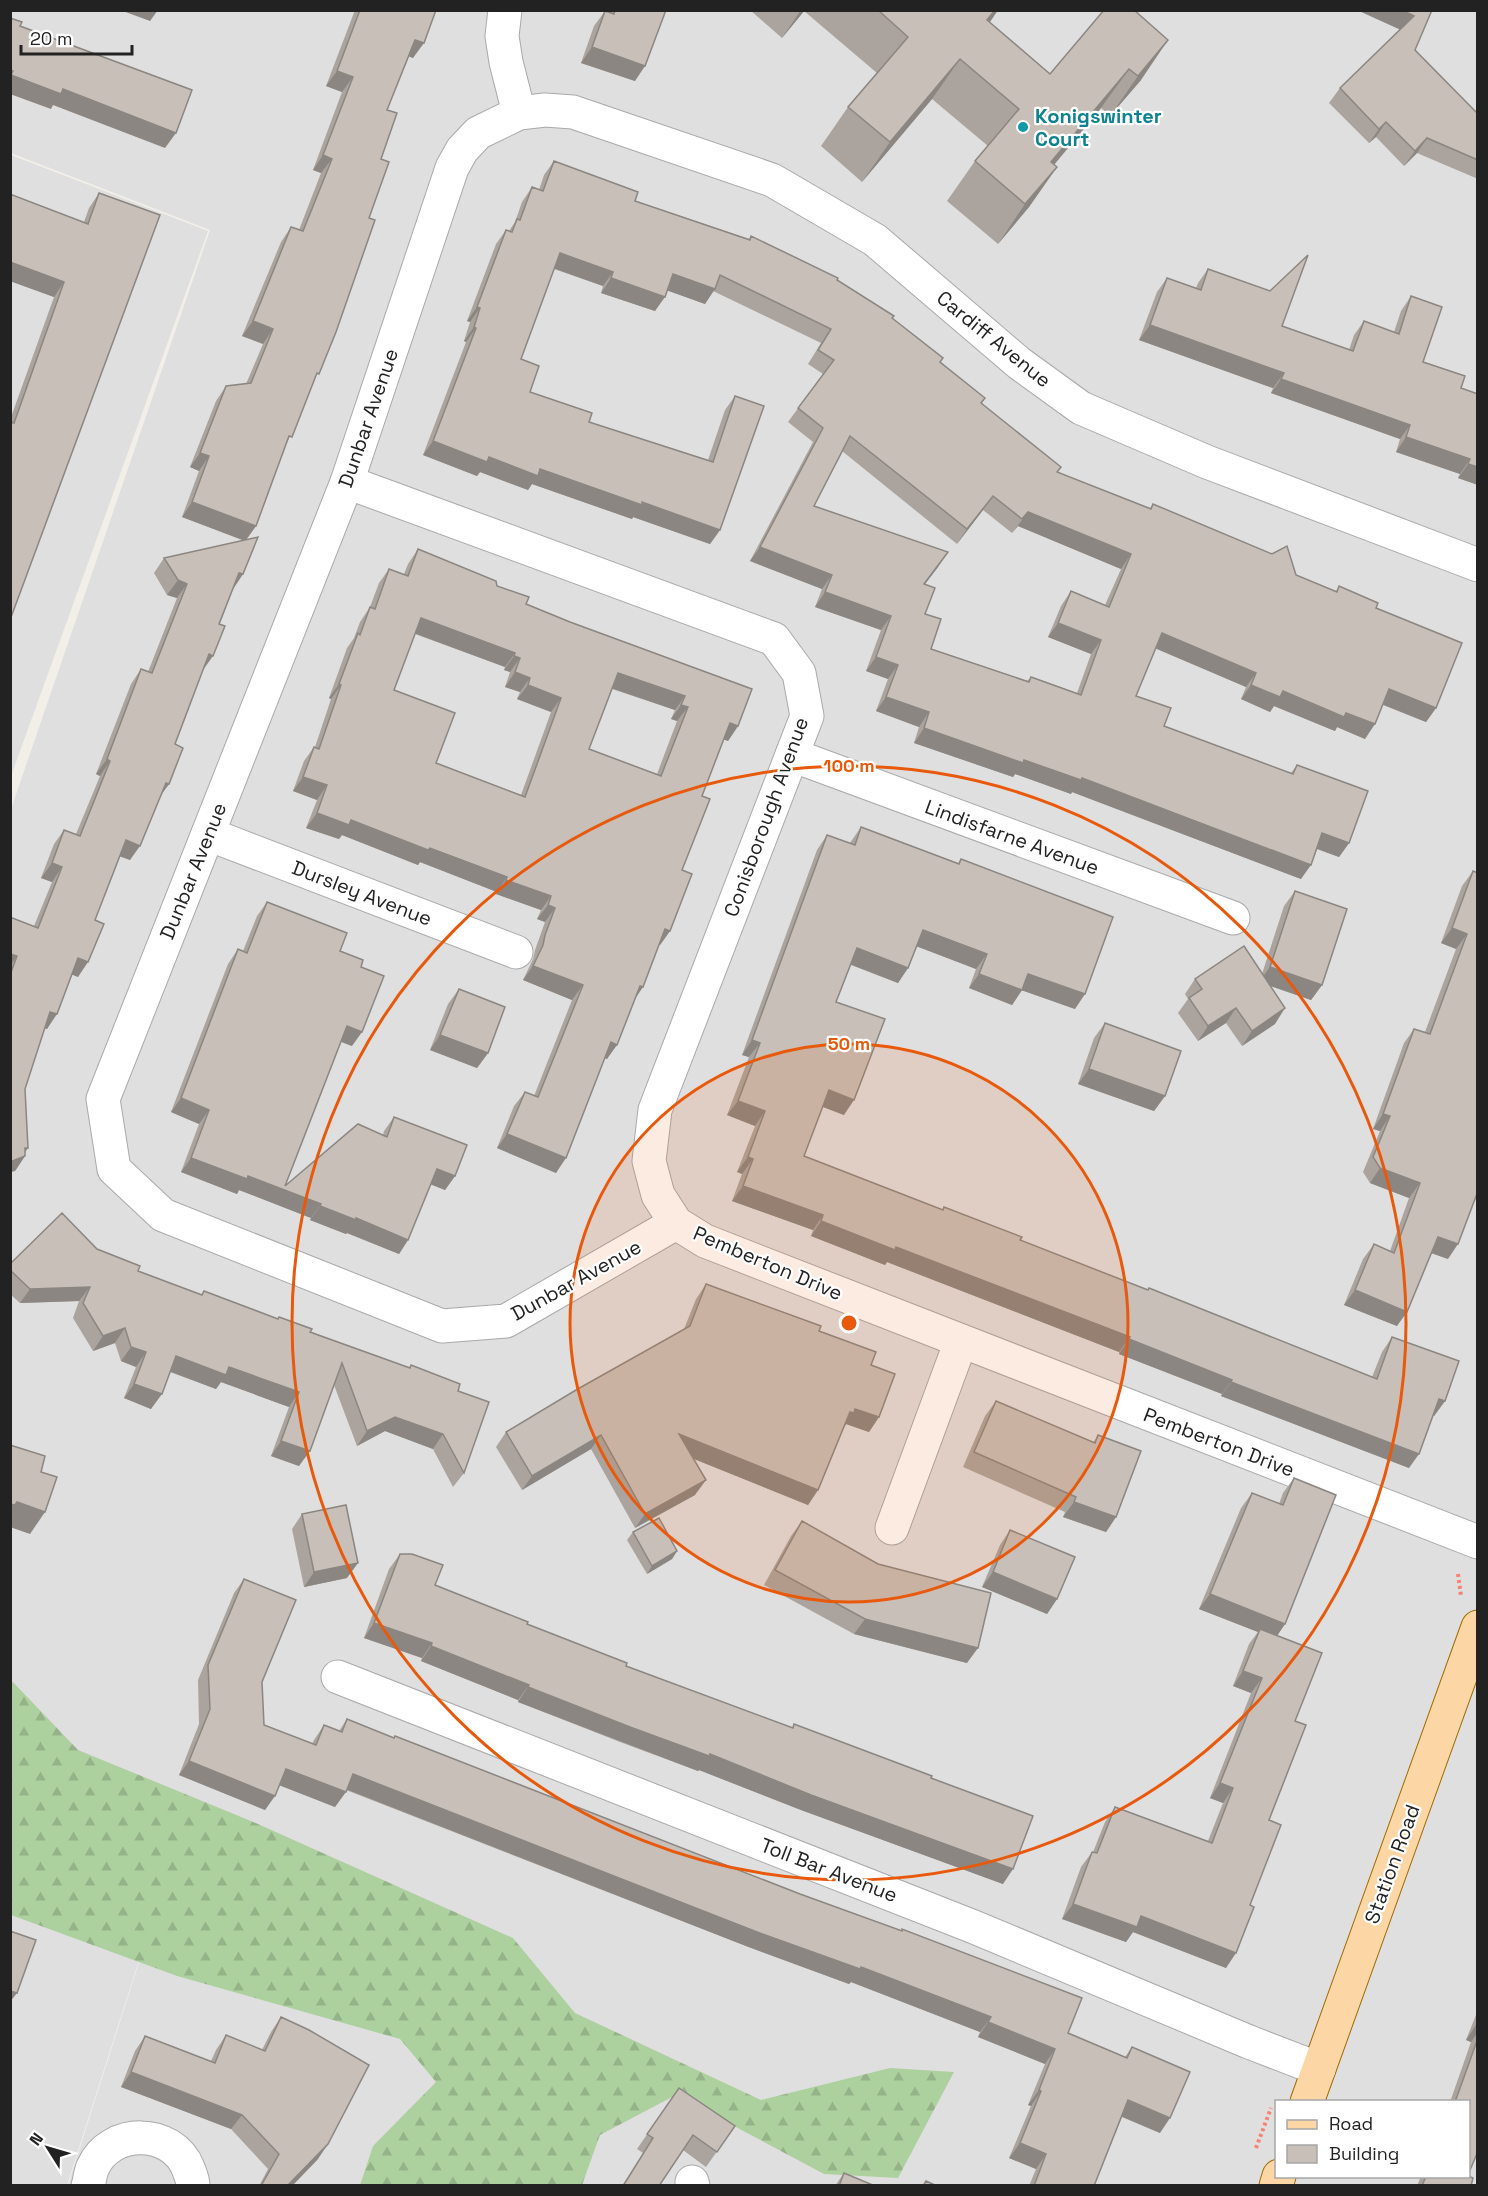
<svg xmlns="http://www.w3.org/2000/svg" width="1488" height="2196" viewBox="0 0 1488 2196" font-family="'Space Grotesk',sans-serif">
	<defs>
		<pattern id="forest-firs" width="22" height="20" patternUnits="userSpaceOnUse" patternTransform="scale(1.5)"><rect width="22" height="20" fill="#add19e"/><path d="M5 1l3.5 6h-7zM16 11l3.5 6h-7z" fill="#95b388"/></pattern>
	</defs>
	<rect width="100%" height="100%" fill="#f2efe9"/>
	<g fill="#e0dfdf" fill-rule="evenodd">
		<path d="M10,11H1477V2185H68L149,1931L11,1881V809L210,230L11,153ZM1276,2102H1468V2176H1276Z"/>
		<polygon points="11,155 208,231 11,776"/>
		<polygon points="10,1883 148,1932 67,2185 11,2185"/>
	</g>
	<polygon fill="url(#forest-firs)" points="10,1679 78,1750 251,1821 513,1938 575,2013 761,2100 890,2068 954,2072 898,2178 824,2174 676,2095 600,2135 582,2185 360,2185 373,2146 436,2082 400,2039 177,1976 11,1915"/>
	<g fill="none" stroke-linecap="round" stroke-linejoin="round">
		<g stroke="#a9a9a9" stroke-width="35">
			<g id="minor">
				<polyline points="505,10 502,36 506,62 519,113"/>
				<polyline points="347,482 774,639 799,673 807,716 655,1110 649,1161 658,1195 676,1223 705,1241 1478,1542"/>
				<polyline points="792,755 1233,918"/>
				<polyline points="208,834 516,952"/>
				<polyline points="676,1223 506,1321 442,1326 163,1215 114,1169 103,1099 347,482 452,168 462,150 478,133 519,113 545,110 573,112 772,180 875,240 1019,363 1081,408 1207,462 1478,565"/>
				<polyline points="892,1528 961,1341"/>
				<polyline points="338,1677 974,1927 1249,2042 1319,2069"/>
				<polyline points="692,2182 693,2186"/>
				<path d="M88,2186C90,2180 90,2173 93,2167C110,2128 172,2128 188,2168C190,2174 193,2179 193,2186"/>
			</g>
		</g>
		<g stroke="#a06b00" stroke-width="35">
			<g id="major">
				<polyline points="1307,2102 1478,1627"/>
				<polyline points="1276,2186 1279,2176"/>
			</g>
		</g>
		<g stroke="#fa8072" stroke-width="4" stroke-dasharray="3 3" stroke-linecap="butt">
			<polyline points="1458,1574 1461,1596"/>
			<polyline points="1256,2148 1271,2108"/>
		</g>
		<use href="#minor" stroke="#fff" stroke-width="33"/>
		<use href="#major" stroke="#fcd6a4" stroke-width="33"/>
	</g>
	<g fill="#aba49e" fill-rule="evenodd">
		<polygon points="355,10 436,10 413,58 409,56 387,110 381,159 369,218 314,381 286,445 256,526 247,539 243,574 233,589 175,744 169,784 161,795 130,860 120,856 95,920 78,977 72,974 47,1029 44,1028 25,1089 28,1148 25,1152 25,1156 15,1171 10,1172 10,917 34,926 52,882 41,878 54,844 64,830 76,834 100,776 96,774 131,684 141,669 148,672 177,598 167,595 154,573 164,558 243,540 182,517 199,471 190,467 216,401 226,386 246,384 263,344 242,336 281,242 291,227 299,230 321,173 313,170 342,92 326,86"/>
		<polygon points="609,10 666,10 635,81 581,63 594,26 605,11 609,12"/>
		<polygon points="750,10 998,10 990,22 1050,74 1104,10 1141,80 1110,116 1101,108 1054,165 1057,167 1029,207 998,244 947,201 975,161 988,146 932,99 862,182 821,146 848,107 877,73 804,11 782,38"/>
		<polygon points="1357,10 1432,10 1415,50 1478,114 1478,179 1417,153 1404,166 1376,137 1369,143 1329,103 1340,88 1400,29"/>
		<path d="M554,161L635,201L749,239L751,236L837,280L892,318L982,403L1057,472L1150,508L1153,504L1296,575L1336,591L1339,586L1376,608L1436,708L1426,722L1383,705L1365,739L1337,727L1335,731L1274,706L1270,712L1241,699L1246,687L1156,648L1136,696L1164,726L1291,773L1297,765L1349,843L1339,857L1317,849L1301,879L1072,792L1071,794L1015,774L1013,777L914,743L919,727L876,711L888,679L866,671L881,630L815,607L822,589L750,561L813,442L788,422L823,374L808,364L821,343L713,291L705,304L667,290L655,311L601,293L603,286L554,269L521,359L530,392L589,422L708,460L725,410L735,396L720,530L710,544L633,517L632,519L532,484L528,490L480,472L477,476L423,455L466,342L464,341L470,322L467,321L496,244L506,230L509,231L515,222L522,202L532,187L539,190L544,175ZM842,451L957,544L983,510L1012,533L1018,526L1121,569L1105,605L1071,591L1061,606L1048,637L1091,654L1077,693L1031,677L1027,681L931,649L925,614V584L938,567L814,506Z"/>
		<polygon points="99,193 10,620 10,420 54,297 10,281 10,194 84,222 89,208"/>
		<polygon points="1208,269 1282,326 1349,350 1354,335 1364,321 1394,332 1401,311 1411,296 1423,362 1461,388 1478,394 1478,485 1458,478 1460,474 1396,452 1400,439 1271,393 1273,388 1139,340 1157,292 1167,278 1196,288 1198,283"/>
		<path d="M418,549L497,586L526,604L738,726L728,741L724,739L702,796L682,870L670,931L660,945H659L607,1059L605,1058L556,1173L497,1148L514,1106L525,1092L534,1096L572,1000L523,980L533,959L535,950L545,922L537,919L541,910L496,894L497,892L420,862L418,865L342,835L339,839L306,828L317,800L293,791L304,761L314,747H315L331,699L329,698L347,648L354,638L360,622L370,607L379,583L389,569L404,574L408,564ZM415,634L505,667L504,670L510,672L505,687L520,692L517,699L551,712L521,795L436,763L394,690ZM612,689L675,710L671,719L677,721L657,774L589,749Z"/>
		<polygon points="861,827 958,863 961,859 1075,1009 1022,990 1012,1005 969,988 976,969 917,946 908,968 898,983 851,965 836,1002 844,1115 823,1107 804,1156 942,1210 944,1207 1020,1240 1147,1290 1149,1288 1372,1377 1382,1352 1392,1337 1445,1401 1434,1416 1433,1415 1409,1468 1221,1396 1222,1394 1119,1354 1119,1352 887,1262 885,1265 811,1236 813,1230 732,1201 742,1174 737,1172 755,1126 727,1115 749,1057 742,1055 817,850 827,835 850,843"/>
		<polygon points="1473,871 1448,1259 1432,1253 1397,1326 1344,1305 1363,1259 1374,1244 1390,1251 1409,1198 1370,1183 1363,1172 1380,1131 1373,1129 1404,1043 1414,1029 1425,1032 1456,949 1441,943 1462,886"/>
		<polygon points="1295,891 1322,985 1311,1000 1270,986 1275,1024 1242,1046 1226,1023 1198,1041 1178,1013 1188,999 1185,994 1195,979 1262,974 1284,906"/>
		<polygon points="267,902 340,951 361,967 352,1046 341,1042 285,1186 383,1135 384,1131 394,1117 455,1176 445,1190 431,1184 408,1240 399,1254 347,1233 346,1234 310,1220 311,1218 239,1190 237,1194 181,1172 199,1124 171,1112 228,964 238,949 243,951 257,916"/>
		<polygon points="459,989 488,1053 477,1068 430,1050 448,1004"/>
		<polygon points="1105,1023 1165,1096 1154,1111 1078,1084 1094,1038"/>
		<polygon points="97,1249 138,1271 201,1295 204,1291 310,1332 409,1368 411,1365 458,1391 464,1473 453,1487 433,1449 385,1431 357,1446 334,1385 299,1466 271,1456 289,1407 221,1382 216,1389 170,1372 151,1409 124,1398 136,1367 121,1361 115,1343 93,1351 73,1318 79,1301 20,1303 10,1294 10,1264"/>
		<polygon points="706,1284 819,1331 871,1365 879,1417 869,1432 846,1424 844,1427 818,1490 808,1505 693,1458 695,1495 635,1528 591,1449 522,1490 496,1447 506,1432 684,1329 696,1299"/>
		<polygon points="996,1401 1093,1443 1098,1435 1116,1517 1106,1532 1063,1517 1065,1512 963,1467 985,1416"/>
		<polygon points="1294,1478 1285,1624 1277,1635 1295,1721 1269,1820 1226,1968 1133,1932 1126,1942 1062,1919 1081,1867 1092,1852 1093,1852 1105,1822 1115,1807 1208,1841 1223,1803 1210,1798 1251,1693 1233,1686 1249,1644 1258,1632 1199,1609 1241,1508 1252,1493 1279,1504 1283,1493"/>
		<polygon points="302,1514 347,1578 304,1587 292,1529"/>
		<polygon points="802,1521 967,1663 854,1634 764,1585 791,1536"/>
		<polygon points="1010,1530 1057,1599 1047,1614 982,1587 1000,1545"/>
		<polygon points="633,1532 677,1551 672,1559 647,1574 627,1540"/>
		<polygon points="400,1554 435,1585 527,1624 626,1666 792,1728 794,1724 931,1778 1003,1884 801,1810 699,1770 698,1771 620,1742 518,1702 518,1700 421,1661 422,1658 364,1638 389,1569"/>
		<polygon points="244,1579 262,1682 264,1725 312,1744 314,1740 324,1725 339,1731 347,1719 394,1738 395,1736 800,1894 901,1931 902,1929 1068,2033 1125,2057 1132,2047 1160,2133 1122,2117 1094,2186 1029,2186 1036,2169 1009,2158 1031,2106 1028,2105 1045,2064 978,2037 980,2032 851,1982 849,1984 746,1946 346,1790 335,1807 280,1785 265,1810 179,1775 199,1724 198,1680 234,1593"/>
		<polygon points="1478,2010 1478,2151 1468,2102 1450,2102 1471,2042 1466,2040"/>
		<polygon points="281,2017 318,2159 292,2186 259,2186 268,2169 231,2129 121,2087 135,2051 145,2036 211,2061 216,2050 226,2035 262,2050 271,2032"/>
		<polygon points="679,2088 735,2126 706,2167 683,2150 659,2186 622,2186 643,2153 637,2149"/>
		<polygon points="844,2173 875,2186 835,2186"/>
		<polygon points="1421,2176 1468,2176 1471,2186 1417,2186"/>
	</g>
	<g fill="#8b8681">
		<polygon points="120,10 158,10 150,21"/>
		<polygon points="801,10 805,10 782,38"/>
		<polygon points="995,10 998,10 983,32 987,20"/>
		<polygon points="1357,10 1402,10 1414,16 1403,31"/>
		<polygon points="415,40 424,43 413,58 405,55"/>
		<polygon points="1168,40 1141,80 1110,116 1138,76"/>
		<polygon points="592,47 645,66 635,81 581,63"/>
		<polygon points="960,59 932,99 862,182 890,142"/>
		<polygon points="1129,69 1101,108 1023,202 1051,162"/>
		<polygon points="337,71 353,77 342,92 326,86"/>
		<polygon points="11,75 63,89 176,133 165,148 53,105 51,109 10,94"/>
		<polygon points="1386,122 1376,137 1369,143 1379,129"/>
		<polygon points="1427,138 1417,153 1404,166 1415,151"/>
		<polygon points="323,155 332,159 321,173 313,170"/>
		<polygon points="1057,167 1029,207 998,244 1025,204"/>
		<polygon points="560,253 613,272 603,286 550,267"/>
		<polygon points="10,262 64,282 54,297 10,281"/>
		<polygon points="673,274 715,289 705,304 663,289"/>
		<polygon points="611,278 665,297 655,311 601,293"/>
		<polygon points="477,307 480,308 470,322 467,321"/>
		<polygon points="253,321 273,329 263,344 242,336"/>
		<polygon points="1150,325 1284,373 1273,388 1139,340"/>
		<polygon points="474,327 476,328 466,342 464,341"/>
		<polygon points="1281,379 1410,425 1400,439 1271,393"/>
		<polygon points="1406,437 1470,459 1460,474 1396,452"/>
		<polygon points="433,441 489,457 540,469 642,502 720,530 710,544 633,517 632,519 532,484 528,490 480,472 477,476 423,455"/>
		<polygon points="200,453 209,456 199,471 190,467"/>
		<polygon points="1468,464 1478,467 1478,485 1458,478"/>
		<polygon points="993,496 983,510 957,544 967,529"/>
		<polygon points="192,502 256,526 245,541 182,517"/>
		<polygon points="1028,512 1131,554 1121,569 1018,526 1012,533"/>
		<polygon points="760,547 832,575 822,589 750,561"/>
		<polygon points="948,552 938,567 914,598 924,584"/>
		<polygon points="239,573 243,574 233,589"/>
		<polygon points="178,580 187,584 177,598 167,595"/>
		<polygon points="825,592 891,616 881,630 815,607"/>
		<polygon points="421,618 515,653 505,667 411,632"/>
		<polygon points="1058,623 1101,640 1091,654 1048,637"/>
		<polygon points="1162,633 1256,673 1246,687 1152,647"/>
		<polygon points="209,654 213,656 203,670"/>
		<polygon points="514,656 520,658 510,672 504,670"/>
		<polygon points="876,657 898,665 888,679 866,671"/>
		<polygon points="515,672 530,678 520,692 505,687"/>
		<polygon points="618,673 685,696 675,710 608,687"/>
		<polygon points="339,684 341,685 331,699 329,698"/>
		<polygon points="528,685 561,698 551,712 517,699"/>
		<polygon points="1251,685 1283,691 1346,713 1375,724 1365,739 1337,727 1335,731 1274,706 1270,712 1241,699"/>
		<polygon points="1389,689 1436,708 1426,722 1379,703"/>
		<polygon points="886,697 929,712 919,727 876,711"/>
		<polygon points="681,705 688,707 677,721 671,719"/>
		<polygon points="730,723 738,726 728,741 720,738"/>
		<polygon points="924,728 1082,778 1311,865 1301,879 1072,792 1071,794 1015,774 1013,777 914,743"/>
		<polygon points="107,759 110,761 100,776 96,774"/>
		<polygon points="303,777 327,785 317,800 293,791"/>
		<polygon points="166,783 169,784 158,799"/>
		<polygon points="317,813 351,820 430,848 507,877 497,892 420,862 418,865 342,835 339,839 306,828"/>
		<polygon points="1322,833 1349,843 1339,857 1312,847"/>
		<polygon points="126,840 140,846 130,860 116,855"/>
		<polygon points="52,863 62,867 52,882 41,878"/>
		<polygon points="506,880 551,896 541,910 496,894"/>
		<polygon points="548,905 555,908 545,922 537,919"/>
		<polygon points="1452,928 1467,934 1456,949 1441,943"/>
		<polygon points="665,929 670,931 660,945 655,943"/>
		<polygon points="923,930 987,954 976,969 913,945"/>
		<polygon points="857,948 908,968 898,983 847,963"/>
		<polygon points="10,954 17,956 10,966"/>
		<polygon points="78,958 88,962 78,977 68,973"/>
		<polygon points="533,966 583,985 572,1000 523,980"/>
		<polygon points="1270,967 1322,985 1311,1000 1259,982"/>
		<polygon points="979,974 1028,974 1085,994 1075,1009 1018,989 1022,990 1012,1005 969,988"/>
		<polygon points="640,986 643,987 633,1002"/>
		<polygon points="1236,1008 1226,1023 1198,1041 1208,1026"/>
		<polygon points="1285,1008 1275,1024 1242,1046 1252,1031"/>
		<polygon points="50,1012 57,1014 47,1029 39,1026"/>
		<polygon points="347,1026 362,1032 352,1046 337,1040"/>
		<polygon points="440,1035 488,1053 477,1068 430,1050"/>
		<polygon points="752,1040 760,1043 749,1057 742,1055"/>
		<polygon points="611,1042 617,1045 607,1059 601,1057"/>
		<polygon points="1089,1069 1165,1096 1154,1111 1078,1084"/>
		<polygon points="829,1090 854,1100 844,1115 818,1105"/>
		<polygon points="181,1098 209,1110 199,1124 171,1112"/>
		<polygon points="738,1101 765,1111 755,1126 727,1115"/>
		<polygon points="1383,1114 1390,1116 1380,1131 1373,1129"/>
		<polygon points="507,1134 566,1158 556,1173 497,1148"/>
		<polygon points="25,1148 28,1148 21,1157 25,1156 15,1171 10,1172 10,1162"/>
		<polygon points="748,1157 753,1159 742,1174 737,1172"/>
		<polygon points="191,1158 248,1176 321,1204 311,1218 239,1190 237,1194 181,1172"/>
		<polygon points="1380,1168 1420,1183 1409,1198 1370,1183"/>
		<polygon points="437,1169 455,1176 445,1190 427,1183"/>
		<polygon points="743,1186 823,1215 813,1230 732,1201"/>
		<polygon points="320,1206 356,1218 408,1240 399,1254 347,1233 346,1234 310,1220"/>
		<polygon points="821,1221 896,1247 1130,1337 1119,1352 887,1262 885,1265 811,1236"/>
		<polygon points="1438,1237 1458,1244 1448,1259 1428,1252"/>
		<polygon points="90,1287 79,1301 20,1303 30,1289"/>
		<polygon points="1355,1290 1407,1312 1397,1326 1344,1305"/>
		<polygon points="125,1328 115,1343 93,1351 103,1336"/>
		<polygon points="1129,1339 1232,1380 1222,1394 1119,1354"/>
		<polygon points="131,1347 146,1352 136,1367 121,1361"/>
		<polygon points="176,1356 229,1367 299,1392 289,1407 221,1382 216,1389 166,1370"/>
		<polygon points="1231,1382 1419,1454 1409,1468 1221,1396"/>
		<polygon points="134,1384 162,1394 151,1409 124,1398"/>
		<polygon points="1439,1399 1445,1401 1434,1416 1429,1414"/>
		<polygon points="855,1409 879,1417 869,1432 846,1424 844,1428 850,1412"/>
		<polygon points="395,1417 443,1434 433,1449 385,1431 357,1446 367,1431"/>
		<polygon points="679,1434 818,1490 808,1505 669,1449"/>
		<polygon points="601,1435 591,1449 522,1490 532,1476"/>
		<polygon points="281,1441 310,1451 299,1466 271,1456"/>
		<polygon points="706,1480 695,1495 635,1528 645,1514"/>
		<polygon points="17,1502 45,1512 30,1534 10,1527 10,1504"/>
		<polygon points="1074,1502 1116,1517 1106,1532 1063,1517"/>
		<polygon points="677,1551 672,1559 647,1574 652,1566"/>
		<polygon points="358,1563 347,1578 304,1587 314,1572"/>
		<polygon points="993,1572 1057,1599 1047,1614 982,1587"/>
		<polygon points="1210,1594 1285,1624 1275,1639 1260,1629 1258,1632 1199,1609"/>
		<polygon points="865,1619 978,1648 967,1663 854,1634"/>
		<polygon points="374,1623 432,1643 422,1658 364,1638"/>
		<polygon points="431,1646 529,1685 518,1700 421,1661"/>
		<polygon points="1243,1671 1262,1678 1251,1693 1233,1686"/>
		<polygon points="528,1687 710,1754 1013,1869 1003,1884 801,1810 699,1770 698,1771 518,1702"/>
		<polygon points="189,1761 275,1796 265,1810 179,1775"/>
		<polygon points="286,1769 346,1792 335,1807 276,1784"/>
		<polygon points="353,1774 861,1967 991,2017 980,2032 851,1982 849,1984 746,1946 343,1788"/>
		<polygon points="1220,1783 1233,1788 1223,1803 1210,1798"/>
		<polygon points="1073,1904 1141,1916 1236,1953 1226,1968 1133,1932 1126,1942 1062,1919"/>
		<polygon points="10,1991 17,1993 10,2002"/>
		<polygon points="988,2022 1055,2049 1045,2064 978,2037"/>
		<polygon points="1476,2025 1478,2025 1478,2032 1471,2042 1466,2040"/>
		<polygon points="131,2072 242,2115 231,2129 121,2087"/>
		<polygon points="1039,2090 1041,2091 1031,2106 1028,2105"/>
		<polygon points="1128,2100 1170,2118 1160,2133 1118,2115"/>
		<polygon points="1020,2143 1046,2154 1036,2169 1009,2158"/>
		<polygon points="328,2144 318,2159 292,2186 287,2186"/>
	</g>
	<g fill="#c7bfb8" stroke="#8b8681" stroke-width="1.5" fill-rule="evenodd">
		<polygon points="360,10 436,10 424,43 415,40 387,110 397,113 381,159 389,162 369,218 375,220 336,332 319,374 317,373 292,437 289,436 256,526 192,502 209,456 200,453 226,386 251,383 273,329 253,321 291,227 303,231 332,159 323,155 353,77 337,71"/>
		<polygon points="615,10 666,10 645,66 592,47 605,11 614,14"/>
		<polygon points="878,10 995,10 987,20 1050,74 1104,10 1134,10 1168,40 1138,76 1129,69 1051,162 1057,167 1025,204 975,161 1019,109 960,59 890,142 848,107 908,37"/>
		<polygon points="1402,10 1432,10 1415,50 1478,114 1478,160 1427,138 1415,151 1386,122 1379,129 1340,88 1414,16"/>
		<polygon points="10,18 22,22 20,26 192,90 176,133 63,89 61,94 11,75 13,71 10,70"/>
		<path d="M554,161L638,192L635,201L750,240L751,236L838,278L837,280L894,316L892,318L943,358L940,362L985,398L981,403L1061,467L1057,472L1151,509L1153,504L1272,554L1287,546L1296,575L1337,592L1339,586L1378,603L1376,608L1462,643L1436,708L1389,689L1375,724L1346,713L1344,717L1283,691L1280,697L1251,685L1256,673L1162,633L1136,696L1171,708L1164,726L1293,774L1297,765L1368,791L1349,843L1322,833L1311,865L1082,778L1081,780L1024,760L1023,763L924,728L929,712L886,697L898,665L876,657L891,616L825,592L832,575L760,547L823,428L798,408L834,360L818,350L831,329L720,275L715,289L673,274L665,297L611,278L613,272L560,253L521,359L539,366L530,392L592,413L589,422L713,462L735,396L764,406L720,530L642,502V505L540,469L538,476L489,457L487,462L433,441L476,328L474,327L480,308L477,307L506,230L512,232L517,219L520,220L532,187L543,191ZM850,436L967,529L993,496L1022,519L1028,512L1131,554L1109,607L1071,591L1058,623L1101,640L1081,695L1031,677L1029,682L931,649L941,619L925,614L935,588L924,584L948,552L814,506Z"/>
		<polygon points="99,193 160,215 10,620 10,422 14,423 64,282 10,262 10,194 88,224"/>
		<polygon points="1308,255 1282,326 1353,351 1364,321 1399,334 1411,296 1442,307 1423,362 1465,376 1461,388 1478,394 1478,467 1468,464 1470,459 1406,437 1410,425 1281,379 1284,373 1150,325 1167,278 1201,290 1208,269 1270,291"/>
		<polygon points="258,537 243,574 239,573 219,624 225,626 213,656 209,654 175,744 183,748 169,784 166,783 140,846 126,840 95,920 104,924 88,962 78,958 57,1014 50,1012 25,1089 28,1148 25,1148 25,1156 10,1162 10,975 17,956 10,954 10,917 38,928 62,867 52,863 64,830 80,836 110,761 107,759 141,669 152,673 187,584 178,580 164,558"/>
		<path d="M418,549L496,581L497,586L529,597L526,604L570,622L752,689L738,726L730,723L702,796L710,799L682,870L692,874L670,931L665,929L643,987L640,986L617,1045L611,1042L566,1158L507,1134L525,1092L538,1097L583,985L533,966L543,945L545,935L555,908L548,905L551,896L506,880L507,877L430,848L428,850L351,820L349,825L317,813L327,785L303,777L314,747L319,749L341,685L339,684L358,633L360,635L370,607L375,609L389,569L408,576ZM421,618L515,653L514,656L520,658L515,672L530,678L528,685L561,698L525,797L436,763L455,713L394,690ZM618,673L685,696L681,705L688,707L661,776L589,749Z"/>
		<polygon points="861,827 959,864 961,859 1113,917 1085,994 1028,974 1022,990 979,974 987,954 923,930 908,968 857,948 836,1002 885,1019 854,1100 829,1090 804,1156 943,1210 944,1207 1022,1237 1020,1240 1148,1290 1149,1288 1377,1379 1392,1337 1459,1361 1445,1401 1439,1399 1419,1454 1231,1382 1232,1380 1129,1339 1130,1337 896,1247 895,1250 821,1221 823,1215 743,1186 753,1159 748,1157 765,1111 738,1101 760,1043 752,1040 827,835 855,845"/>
		<polygon points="1473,871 1478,873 1478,1191 1458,1244 1438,1237 1407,1312 1355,1290 1374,1244 1394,1253 1420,1183 1380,1168 1373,1157 1390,1116 1383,1114 1414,1029 1430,1034 1467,934 1452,928"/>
		<polygon points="1295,891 1347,909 1322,985 1270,967"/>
		<polygon points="267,902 347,933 340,951 363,960 361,967 384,976 362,1032 347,1026 285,1186 358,1124 387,1137 394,1117 467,1145 455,1176 437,1169 408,1240 356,1218 356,1220 320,1206 321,1204 248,1176 247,1179 191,1158 209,1110 181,1098 238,949 247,953"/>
		<polygon points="1244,946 1285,1008 1252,1031 1236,1008 1208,1026 1189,998 1202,989 1195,979"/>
		<polygon points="459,989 505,1007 488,1053 440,1035"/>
		<polygon points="1105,1023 1181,1051 1165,1096 1089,1069"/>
		<polygon points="62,1213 97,1249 140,1266 138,1271 202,1295 204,1291 278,1319 279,1317 312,1329 310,1332 410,1368 411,1365 460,1384 458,1391 489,1402 464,1473 443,1434 395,1417 367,1431 342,1363 310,1451 281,1441 299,1392 229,1367 226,1375 176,1356 162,1394 134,1384 146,1352 131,1347 125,1328 103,1336 83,1303 90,1287 30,1289 10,1270 10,1264"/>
		<polygon points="706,1284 821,1326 819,1331 876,1352 871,1365 895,1374 879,1417 855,1409 854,1413 850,1412 818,1490 679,1434 706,1480 645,1514 601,1435 532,1476 506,1432 576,1390 690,1326"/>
		<polygon points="996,1401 1095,1443 1098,1435 1141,1451 1116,1517 1074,1502 1076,1497 974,1452"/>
		<polygon points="10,1445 45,1456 41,1472 57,1477 45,1512 17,1502 15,1505 10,1504"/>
		<polygon points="1294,1478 1336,1495 1285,1624 1210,1594 1252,1493 1283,1505"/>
		<polygon points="346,1505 358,1563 314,1572 302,1514"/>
		<polygon points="659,1518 677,1551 652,1566 633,1532"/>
		<polygon points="802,1521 878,1564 991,1593 978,1648 865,1619 775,1570"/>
		<polygon points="1010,1530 1075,1557 1057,1599 993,1572"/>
		<polygon points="400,1554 412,1554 443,1565 435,1585 528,1622 527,1624 627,1663 626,1666 793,1728 794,1724 932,1776 931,1778 1033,1816 1013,1869 811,1795 710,1754 709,1756 630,1727 528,1687 529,1685 431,1646 432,1643 374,1623"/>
		<polygon points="244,1579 296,1600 262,1682 264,1725 316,1745 324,1725 342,1732 347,1719 394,1738 395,1736 800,1894 902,1931 902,1929 1082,1998 1068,2033 1127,2058 1132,2047 1190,2072 1170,2118 1128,2100 1094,2186 1034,2186 1046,2154 1020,2143 1041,2091 1039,2090 1055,2049 988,2022 991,2017 861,1967 860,1969 757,1932 353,1774 346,1792 286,1769 275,1796 189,1761 210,1709 208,1665"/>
		<polygon points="1260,1629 1322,1653 1295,1721 1306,1725 1269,1820 1281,1825 1250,1905 1254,1907 1236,1953 1141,1916 1137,1927 1073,1904 1092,1852 1097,1853 1115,1807 1212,1843 1233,1788 1220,1783 1262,1678 1243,1671"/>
		<polygon points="10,1931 36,1940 17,1993 10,1991"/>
		<polygon points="281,2017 309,2030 369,2065 328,2144 287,2186 261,2186 279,2154 242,2115 131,2072 145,2036 215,2063 226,2035 265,2051"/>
		<polygon points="1478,2038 1478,2151 1468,2175 1468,2102 1455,2102"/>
		<polygon points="679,2088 735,2126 717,2152 693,2135 659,2186 623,2186 653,2138 647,2134"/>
		<polygon points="844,2173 875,2186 839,2186"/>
		<polygon points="1426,2176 1468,2176 1473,2178 1471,2186 1422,2186"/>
		<polygon points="926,2181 937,2186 923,2186"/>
	</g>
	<circle cx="849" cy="1323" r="279" fill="#e8590c" fill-opacity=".12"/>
	<g fill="none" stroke="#e8590c" stroke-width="3">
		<circle cx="849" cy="1323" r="279"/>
		<circle cx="849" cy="1323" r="557"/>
	</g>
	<circle fill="#0f9aa8" stroke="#fff" stroke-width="2" cx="1023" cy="127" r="6"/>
	<g text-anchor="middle" stroke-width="4.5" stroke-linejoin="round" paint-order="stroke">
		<g font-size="20" font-weight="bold" fill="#0d838f" stroke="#fff" text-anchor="start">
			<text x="1035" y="123">Konigswinter<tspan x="1035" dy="23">Court</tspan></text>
		</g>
		<g font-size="20" fill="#222" stroke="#fff">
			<text transform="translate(994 339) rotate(39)" y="7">Cardiff Avenue</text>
			<text transform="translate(368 418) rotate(-71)" y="7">Dunbar Avenue</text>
			<text transform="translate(766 817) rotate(-70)" y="7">Conisborough Avenue</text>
			<text transform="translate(1012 837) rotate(20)" y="7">Lindisfarne Avenue</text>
			<text transform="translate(193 871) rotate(-68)" y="7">Dunbar Avenue</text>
			<text transform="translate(362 893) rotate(21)" y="7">Dursley Avenue</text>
			<text transform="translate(768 1263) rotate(23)" y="7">Pemberton Drive</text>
			<text transform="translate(576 1280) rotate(-29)" y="7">Dunbar Avenue</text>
			<text transform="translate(1219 1442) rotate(21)" y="7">Pemberton Drive</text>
			<text transform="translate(1392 1864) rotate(-70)" y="7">Station Road</text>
			<text transform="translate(829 1870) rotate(21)" y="7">Toll Bar Avenue</text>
		</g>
	</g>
	<circle cx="849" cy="1323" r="9" fill="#e8590c" stroke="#fff" stroke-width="3"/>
	<g font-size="18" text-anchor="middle" font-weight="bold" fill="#e8590c" stroke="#fff" stroke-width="4.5" stroke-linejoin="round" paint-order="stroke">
		<text x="849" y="772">100 m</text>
		<text x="849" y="1050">50 m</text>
	</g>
	<rect width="1488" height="2196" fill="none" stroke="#222222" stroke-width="24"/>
	<rect x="1275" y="2100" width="195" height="78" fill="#ffffff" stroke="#a7a7a7" stroke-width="1.5"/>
	<rect x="1287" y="2120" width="30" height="9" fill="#fcd6a4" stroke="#a7a7a7" stroke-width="1.5"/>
	<text x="1329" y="2130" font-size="18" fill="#222222">Road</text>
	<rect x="1287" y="2145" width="30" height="18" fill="#c7bfb8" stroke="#a7a7a7" stroke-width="1.5"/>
	<text x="1329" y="2160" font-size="18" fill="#222222">Building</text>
	<g transform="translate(48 2148) rotate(307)" stroke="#ffffff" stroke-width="4.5" paint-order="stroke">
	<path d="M0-4.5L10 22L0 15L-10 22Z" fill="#222222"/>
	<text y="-9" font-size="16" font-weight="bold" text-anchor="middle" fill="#222222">N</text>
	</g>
	<path d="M21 45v9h111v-9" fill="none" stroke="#222222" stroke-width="3"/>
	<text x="30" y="45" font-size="18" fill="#222222" stroke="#ffffff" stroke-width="4.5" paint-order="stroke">20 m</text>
</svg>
